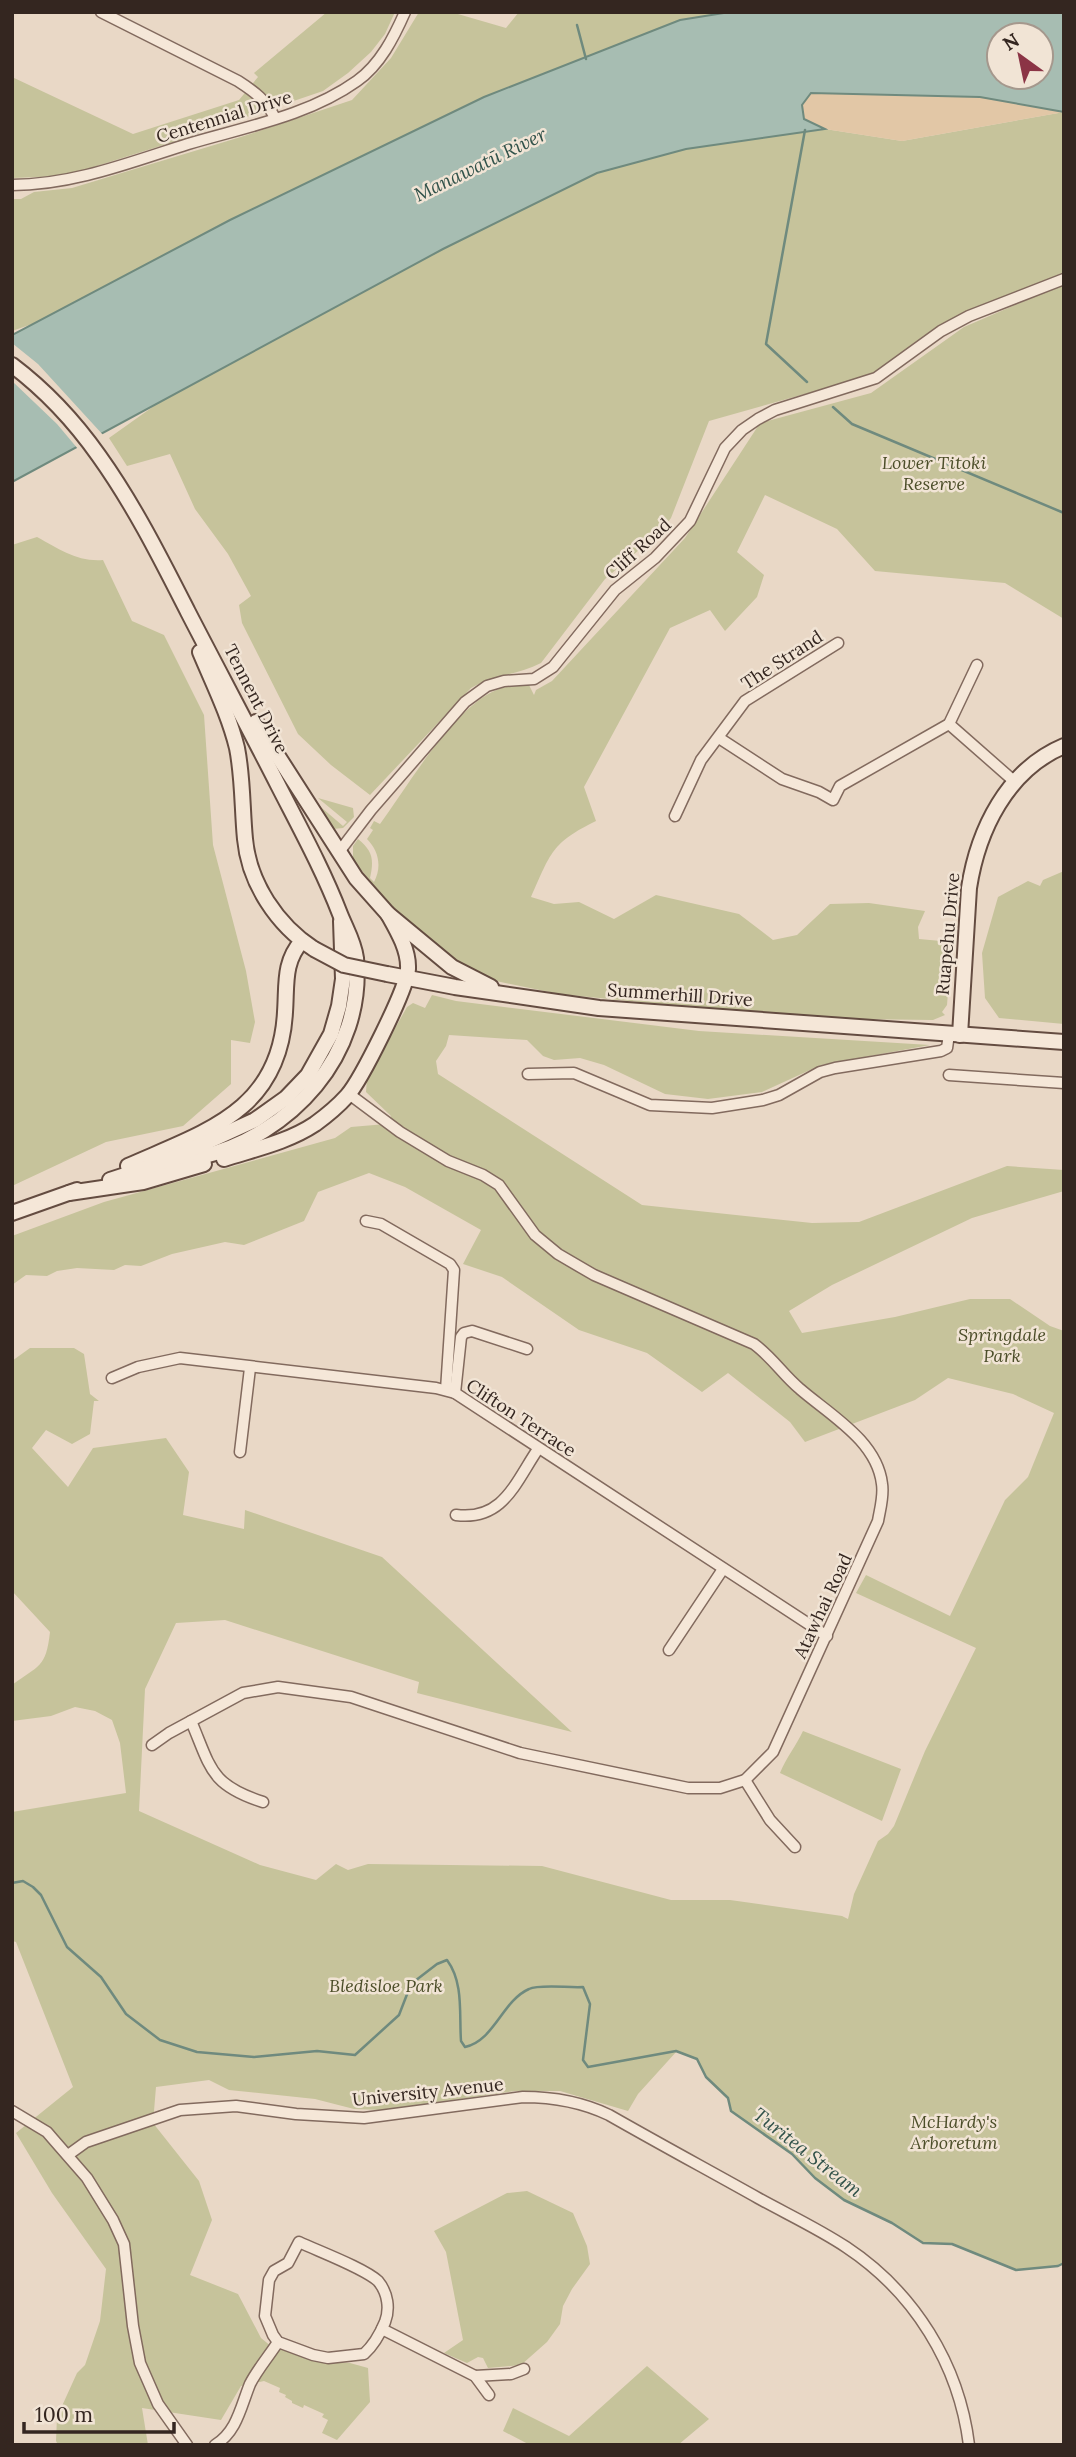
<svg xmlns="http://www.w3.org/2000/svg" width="1076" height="2457" viewBox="0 0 1076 2457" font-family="Lora,serif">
	<rect width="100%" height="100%" fill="#e9d8c6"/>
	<g fill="#c6c39b">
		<polygon points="327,12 395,12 385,34 371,52 348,73 323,91 170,143 65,176 12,178 12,77 133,134 239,100 258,77 254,73"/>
		<polygon points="419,12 451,12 506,28 519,12 730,12 680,20 484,97 230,220 35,323 12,331 12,199 21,199 34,192 72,188 244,136 352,100 391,58"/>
		<path d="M1064,112V273L989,305L884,369L862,378L709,421L671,518L660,532L605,579L541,663C518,675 494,675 471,688L370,795L331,765L298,734L242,623L239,605L251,596L228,554L195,509L170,454L127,466L109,438L161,401L443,249L597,173L686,149L825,129L902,141Z"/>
		<path d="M1064,284V619L1005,583L875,571L837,529L765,495L737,552L764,575L757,597L725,631L710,610L670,628L584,787L596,821C551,843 551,853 531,897L554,904L579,902L614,919L656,895L739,914L773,940L797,935L830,904L869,903L925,911L918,927L919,939L952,942L947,1005L942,1012L945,1015L933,1020L855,1019L680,1006L559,994L496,981L454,960L434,946L390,905L353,860V846L358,839C373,851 374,860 370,878L374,882C382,867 379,851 367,839L373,830L370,828L374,821L380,824C408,786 450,713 492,692C504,686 516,685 529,685L534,695L536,690L552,681L685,538L760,423L871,393L964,327Z"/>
		<path d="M37,537C59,549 77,562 103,560L132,621L164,635L204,715L213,845L246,971L255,1022L250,1043L231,1040V1084L183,1126L106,1142L12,1186V545Z"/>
		<polygon points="309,797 343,826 347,822 318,798 353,808 354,817 343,828 333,829"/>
		<polygon points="1064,871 1064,1024 999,1018 985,998 982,953 998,897 1028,881 1040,886 1043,880"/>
		<path d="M432,995L456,1001L699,1031L930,1045L821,1065L762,1092L708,1099L665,1094L604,1065L580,1058L554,1060L543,1056L527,1040L449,1035L446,1046L436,1061L438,1074L642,1205L812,1223L859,1222L1007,1166L1064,1170V1191L972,1218L832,1285L789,1311L802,1333L895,1317L970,1299H1010L1050,1326L1064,1331V2263L1058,2266L1016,2270L953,2244L923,2243L892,2223L844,2200L815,2178L792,2154L731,2111L728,2098L706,2077L697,2059L677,2051L638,2094L628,2111L560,2091H515L384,2110L354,2109L315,2099L229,2090L209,2080L156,2087L153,2123L199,2181L212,2220L190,2275L238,2294L261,2338L277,2351L283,2349L319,2361L350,2363L368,2368L370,2402L337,2440L322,2433L328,2420L322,2417L324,2414L304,2405L303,2408L292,2403V2401L285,2397L286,2395L279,2392L280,2388L264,2381L241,2386L221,2420L142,2408L148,2445H58L56,2441L57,2417L77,2373L85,2365L100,2321L106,2269L52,2193L16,2133L73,2087L16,1942L12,1941V1812L126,1793L120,1743L112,1720L95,1711L75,1707L51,1716L12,1721V1685C39,1665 46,1668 50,1632L12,1591V1361L30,1348H74L84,1354L90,1394L99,1401H94L90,1434L72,1444L46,1430L32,1448L68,1487L93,1448L166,1438L189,1472L183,1515L244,1529L245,1510L382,1557L572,1732L417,1693L419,1682L225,1620L176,1623L145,1689L139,1811L260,1865L316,1880L336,1864L348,1870L368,1864L542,1866L671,1900H730L842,1916L848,1919L854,1894L878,1841L888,1834L894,1826L925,1751L976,1648L856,1593L866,1575L950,1616L1005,1500L1028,1477L1054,1413L1013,1394L948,1378L915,1400L805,1442L790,1422L728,1373L702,1392L647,1353L579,1330L502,1277L463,1264L481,1230L405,1187L369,1173L318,1192L304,1221L244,1245L225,1242L172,1254L141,1266L125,1265L114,1270L77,1268L57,1271L47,1276L26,1275L12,1285V1236L104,1202L335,1138L351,1127L386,1124L391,1116L366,1092L367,1078L407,1007L413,1003L425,1008Z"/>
		<path d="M803,1731L901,1769L882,1821L780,1773C786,1758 796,1746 803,1731Z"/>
		<polygon points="527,2191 573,2213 587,2246 590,2264 572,2289 563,2306 560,2324 547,2342 521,2365 488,2368 483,2358 478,2357 467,2363 444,2353 463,2340 446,2252 434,2231 507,2193"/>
		<polygon points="647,2366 709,2419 678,2445 530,2445 503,2431 513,2408 569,2436"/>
	</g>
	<polygon fill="#e2c7a6" points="811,93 980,97 1064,112 902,141 825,129 804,119 802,105"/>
	<path fill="#a7bdb2" stroke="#6f8a7e" stroke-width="2" fill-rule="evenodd" d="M730,12H1064V112L980,97L811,93L802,105L804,119L825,129L686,149L597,173L443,249L12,482V335L230,220L484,97L680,20ZM999,35H1041V77H999Z"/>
	<polygon fill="#e9d8c6" points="12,343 38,364 104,436 78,449 57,424 12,381"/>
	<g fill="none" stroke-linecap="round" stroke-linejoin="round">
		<g stroke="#6f8a7e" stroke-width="2.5">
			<polyline points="577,25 586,59"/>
			<polyline points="805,130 766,344 807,382"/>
			<polyline points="833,407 852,424 1064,513"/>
			<path d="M12,1883L23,1881L33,1887L41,1895L67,1947L101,1977L126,2014L160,2040L197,2052L254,2057L317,2051L355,2055L399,2015L411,1984L437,1964L447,1960C464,1983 459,2014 461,2041L465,2047C495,2040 502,2001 529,1989C539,1984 569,1988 583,1987L590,2004L583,2060L588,2067L676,2051L697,2059L706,2077L728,2098L731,2111L792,2154L815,2178L844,2200L892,2223L923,2243L952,2244L1016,2270L1058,2266L1064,2263"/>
		</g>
		<g stroke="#826a5e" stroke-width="13">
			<g id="street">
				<path d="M101,12L238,81C255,92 266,100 275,118"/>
				<path d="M12,185C73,185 131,162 188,144C245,127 308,116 357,81C380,65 394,37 405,12"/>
				<polyline points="949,724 1015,782"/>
				<polyline points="719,738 782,779 819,792 833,800 840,786 949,724 977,665"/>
				<polyline points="675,816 701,760 745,701 838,643"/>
				<polyline points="339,852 371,810 465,702 487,686 504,681 534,679 553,667 615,590 655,558 690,521 725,448 742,430 758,419 775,410 876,378 941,331 969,316 1064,279"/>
				<polyline points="528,1074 574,1073 650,1105 712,1108 763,1100 779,1095 820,1072 835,1068 941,1051 947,1048 949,1034"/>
				<polyline points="949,1075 1064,1083"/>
				<polyline points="366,1221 381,1224 450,1264 454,1270 446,1390"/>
				<polyline points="112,1378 138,1367 180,1358 436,1388 455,1393 827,1636"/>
				<polyline points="455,1393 461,1337 464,1333 472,1331 527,1349"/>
				<polyline points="240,1452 250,1368"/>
				<path d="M456,1515C503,1521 515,1483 538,1449"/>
				<polyline points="669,1650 723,1569"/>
				<path d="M191,1721C211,1768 210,1785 263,1802"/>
				<path d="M152,1745L169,1733L243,1693L278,1687L351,1697L520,1753L688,1788H720L745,1780L773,1752L878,1521C880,1509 884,1496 882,1484C877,1441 830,1415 800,1389C783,1375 773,1358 754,1344L594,1275L558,1254L535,1235L499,1185L483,1175L448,1161L400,1132L349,1094"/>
				<polyline points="745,1780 770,1820 795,1847"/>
				<polyline points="12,2111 47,2132 53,2139 87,2178 113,2220 124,2244 133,2326 140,2363 158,2404 187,2445"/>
				<path d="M68,2155L86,2142L180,2110L236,2106L296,2114L364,2118L523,2097C553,2097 582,2102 609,2115C658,2143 708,2170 758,2198C787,2214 819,2229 846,2247C914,2292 959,2364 969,2445"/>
				<path d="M299,2242C318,2251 364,2268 378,2281C388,2293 390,2309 385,2322C380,2334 374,2345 364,2354L328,2358L313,2355L278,2342L273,2335L265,2316L269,2280L274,2271L288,2263Z"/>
				<polyline points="382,2329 475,2376 489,2395"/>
				<polyline points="475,2376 511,2374 524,2369"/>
				<path d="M215,2445C237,2432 241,2406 250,2384C257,2370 269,2356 278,2342"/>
			</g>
		</g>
		<g stroke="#644c41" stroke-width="18">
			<g id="secondary">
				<path d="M12,365C45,390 75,422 99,456C134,505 161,559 188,612C218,670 249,728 278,785C300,828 323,870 340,914C346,929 354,942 356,958C365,1055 291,1135 201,1157C187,1161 173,1162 159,1164"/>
				<path d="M200,652C213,683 229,715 237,748C243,778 242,808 245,839C249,883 277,925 314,949"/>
				<polyline points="256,722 356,878 388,914 452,967 491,987"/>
				<polyline points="387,974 455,987 599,1008 1064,1042"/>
				<path d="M960,1035L969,888C978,830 1007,770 1064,746"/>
				<path d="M224,1159C255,1149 288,1142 315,1124C326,1116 338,1106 347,1096C361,1080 407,989 408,969C409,950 397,930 388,914"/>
				<path d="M128,1166C204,1132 280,1112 285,1012C287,985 283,962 302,941"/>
				<polyline points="110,1180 159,1164 255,1120 286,1098 308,1075 331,1034 339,1006 343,979 341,921"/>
				<polyline points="69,1193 143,1182 204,1164"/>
				<polyline points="12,1213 77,1190"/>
			</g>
		</g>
		<use href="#street" stroke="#f5e7d8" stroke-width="10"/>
		<use href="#secondary" stroke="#f5e7d8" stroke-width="14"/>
		<g stroke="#644c41" stroke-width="18" stroke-linecap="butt">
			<polyline id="secondary-bridge" points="314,949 344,965 387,974"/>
		</g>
		<use href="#secondary-bridge" stroke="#f5e7d8" stroke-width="14"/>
	</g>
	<g text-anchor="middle" stroke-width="5" stroke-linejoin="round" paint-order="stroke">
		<g font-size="18" fill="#342620" stroke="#f1e4d5">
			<text transform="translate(224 117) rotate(-17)" y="6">Centennial Drive</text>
			<text transform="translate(638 549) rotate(-42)" y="6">Cliff Road</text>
			<text transform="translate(782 660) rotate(-33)" y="6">The Strand</text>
			<text transform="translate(256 699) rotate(63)" y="6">Tennent Drive</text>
			<text transform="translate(948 934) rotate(-85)" y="6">Ruapehu Drive</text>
			<text transform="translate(680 995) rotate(4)" y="6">Summerhill Drive</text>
			<text transform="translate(521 1418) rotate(33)" y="6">Clifton Terrace</text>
			<text transform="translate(823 1606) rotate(-65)" y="6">Atawhai Road</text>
			<text transform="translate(428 2092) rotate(-6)" y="6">University Avenue</text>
		</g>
		<g font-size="18" font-style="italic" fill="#4c4e29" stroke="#f1e4d5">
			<text x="934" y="469">Lower Titoki<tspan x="934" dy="21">Reserve</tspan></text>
			<text x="1002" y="1341">Springdale<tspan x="1002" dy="21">Park</tspan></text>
			<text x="386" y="1992">Bledisloe Park</text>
			<text x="954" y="2128">McHardy's<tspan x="954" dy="21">Arboretum</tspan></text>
		</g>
		<g font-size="19" font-style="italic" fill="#31524a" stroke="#f1e4d5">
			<text transform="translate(480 164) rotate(-26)" y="7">Manawatū River</text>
			<text transform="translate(808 2152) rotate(38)" y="7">Turitea Stream</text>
		</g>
	</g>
	<rect width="1076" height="2457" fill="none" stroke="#342620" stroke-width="28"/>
	<g transform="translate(1020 56) rotate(327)"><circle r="33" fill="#f1e4d5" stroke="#a5988d" stroke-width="2"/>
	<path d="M0-5L12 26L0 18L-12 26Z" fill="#8b3445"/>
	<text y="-10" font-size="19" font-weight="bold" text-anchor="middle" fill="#342620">N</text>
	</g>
	<path d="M24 2422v10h150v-10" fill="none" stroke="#342620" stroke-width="3.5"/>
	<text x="35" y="2422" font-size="21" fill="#342620" stroke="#f1e4d5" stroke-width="5" paint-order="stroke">100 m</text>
</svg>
